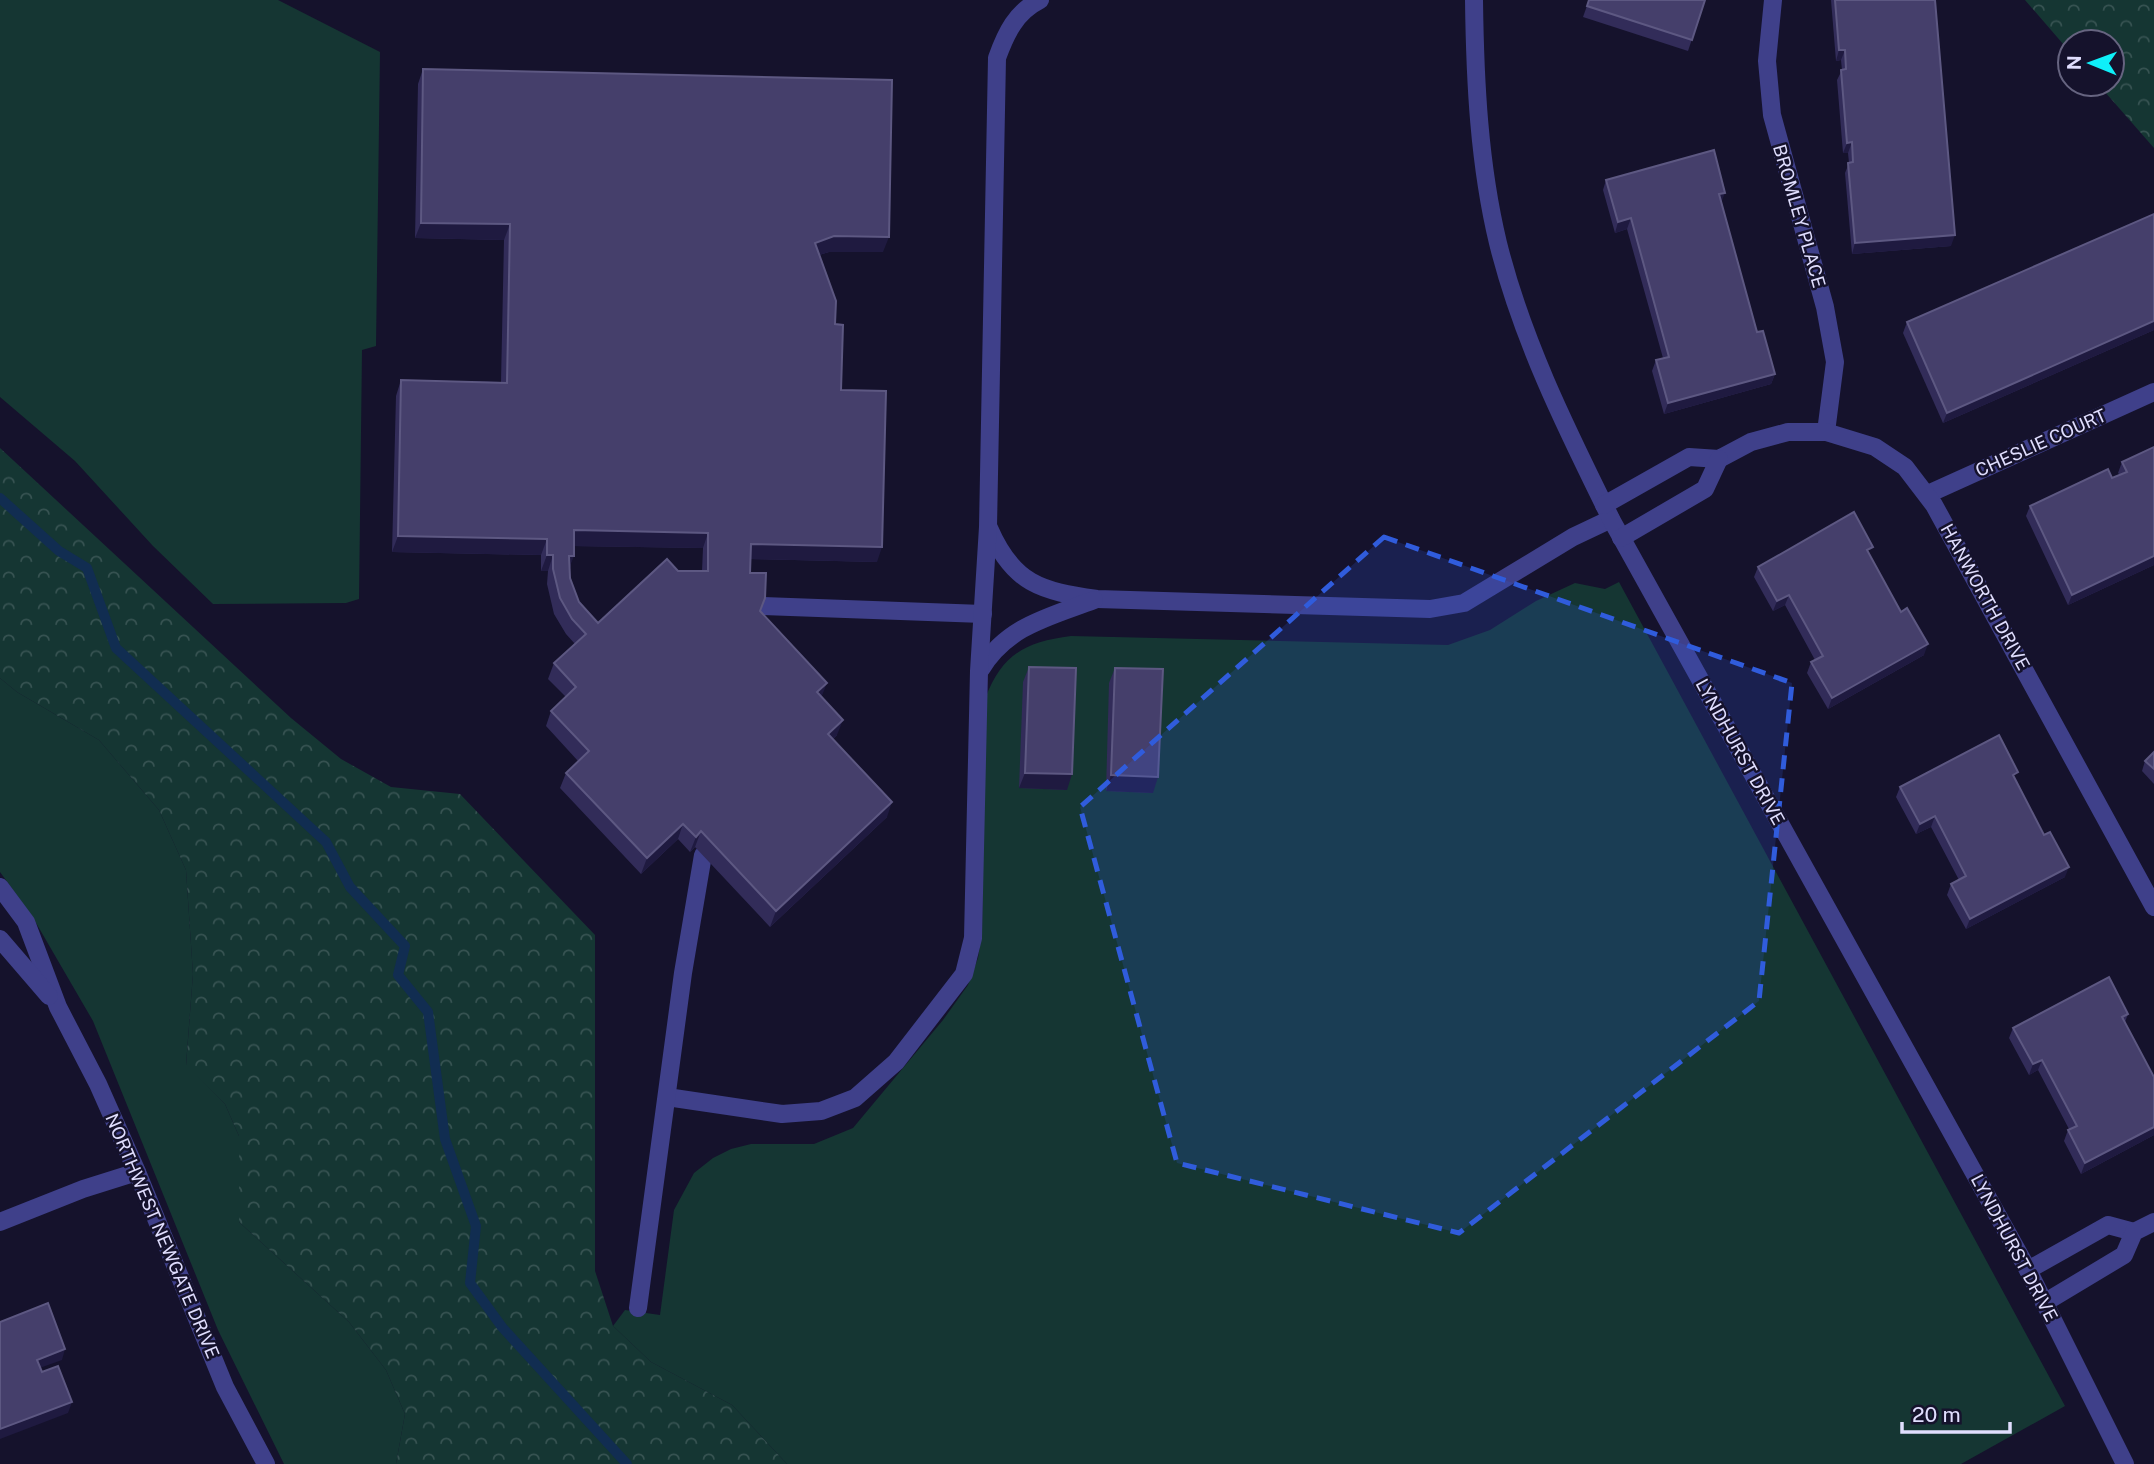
<svg xmlns="http://www.w3.org/2000/svg" width="2154" height="1464" viewBox="0 0 2154 1464" font-family="'Public Sans',sans-serif">
	<defs>
		<pattern id="forest-crowns" width="20" height="18" patternUnits="userSpaceOnUse" patternTransform="scale(1.75)"><rect width="20" height="18" fill="#153633"/><path d="M2 6a3 3 0 1 1 6 0M12 15a3 3 0 1 1 6 0" fill="none" stroke="#375352"/></pattern>
	</defs>
	<rect width="100%" height="100%" fill="#15122c"/>
	<g fill="#153633">
		<polygon points="0,0 278,0 380,52 376,346 362,350 359,599 346,603 213,604 153,546 75,461 0,397"/>
		<path d="M1619,582L2065,1406L1961,1464H787L732,1405L651,1362L613,1326L625,1310L660,1315L674,1210L694,1173L713,1158L731,1149L751,1144H814L853,1128L943,1020L968,985L978,958L982,933L985,699C1002,654 1025,642 1071,636L1448,645L1490,630L1536,601L1575,583L1605,589Z"/>
		<polygon points="0,678 17,692 99,740 159,810 186,870 193,974 186,1065 225,1104 239,1136 239,1222 349,1322 386,1370 405,1414 396,1464 284,1464 218,1330 93,1021 32,916 0,872"/>
	</g>
	<g fill="url(#forest-crowns)">
		<polygon points="2025,0 2154,0 2154,148 2098,84 2112,84 2112,42 2070,42 2070,52"/>
		<polygon points="0,448 291,718 341,759 391,787 460,794 595,935 595,1271 613,1326 651,1362 732,1405 787,1464 396,1464 405,1414 386,1370 349,1322 239,1222 239,1136 225,1104 186,1066 193,974 186,870 159,810 99,740 17,692 0,678"/>
	</g>
	<g fill="none" stroke-linecap="round" stroke-linejoin="round">
		<polyline stroke="#112d51" stroke-width="10" points="0,498 59,551 87,568 116,648 326,842 350,887 405,946 398,975 428,1012 445,1139 476,1226 470,1283 502,1327 627,1464"/>
		<g stroke="#3f408a" stroke-width="18">
			<path d="M989,528C1013,584 1041,591 1097,599L1430,609L1464,603L1573,537L1611,519"/>
			<polyline points="763,606 983,614"/>
			<path d="M981,669C1007,626 1049,617 1094,600"/>
			<path d="M667,1097L782,1114L821,1111L855,1098L896,1062L964,974L973,938L979,671L988,527L997,58C1006,33 1016,12 1040,0"/>
			<polyline points="638,1308 683,973 703,855"/>
		</g>
		<g stroke="#3f408a" stroke-width="18">
			<path d="M1474,0C1475,81 1479,164 1498,243C1522,340 1567,430 1611,519L2028,1270L2125,1464"/>
			<polyline points="1773,0 1767,61 1772,115 1825,307 1835,362 1826,432"/>
			<polyline points="1928,494 2154,392"/>
			<polyline points="1604,505 1689,457 1719,459 1751,442 1788,432 1826,432 1875,447 1905,467 1934,505 2154,907"/>
			<polyline points="1621,538 1705,489 1719,459"/>
			<polyline points="0,887 26,922 58,1007 98,1084 137,1172 225,1387 266,1464"/>
			<polyline points="0,939 49,996"/>
			<polyline points="0,1222 83,1189 137,1172"/>
			<polyline points="2028,1270 2108,1225 2134,1232"/>
			<polyline points="2044,1303 2124,1255 2134,1232 2154,1222"/>
		</g>
	</g>
	<g fill="#322c59" fill-rule="evenodd">
		<polygon points="1589,0 1705,0 1688,51 1583,17"/>
		<polygon points="1831,0 1935,0 1951,246 1852,254 1845,173 1849,163 1848,153 1843,153 1837,80 1842,70 1841,60 1836,61"/>
		<path d="M423,69L883,252H829L819,255L835,324L841,390L877,562L751,559L750,573L760,611L821,697L837,735L833,739L887,817L770,927L695,847L690,852L678,839L641,874L560,788L566,773L578,761L546,726L551,711L566,697L548,679L554,663L575,644L566,634L554,614L547,584L548,571H541V555L392,552L396,396L401,380L501,382L504,240L415,238L418,84ZM574,546L703,548L702,571H678L598,623L579,602L570,578V568Z"/>
		<polygon points="1606,180 1721,203 1757,332 1775,374 1771,384 1664,414 1652,371 1656,360 1663,358 1627,229 1615,233 1603,190"/>
		<polygon points="2154,214 2154,330 1943,423 1903,333 1907,322"/>
		<polygon points="2154,447 2154,565 2068,605 2026,516 2030,506 2112,478 2120,475 2118,473 2122,462"/>
		<polygon points="1870,556 1924,655 1828,709 1807,673 1811,662 1815,660 1785,605 1773,611 1754,577 1758,567"/>
		<polygon points="1029,667 1067,790 1019,788 1023,682"/>
		<polygon points="1115,668 1153,793 1106,791 1109,683"/>
		<polygon points="2154,752 2154,784 2142,771 2145,761"/>
		<polygon points="2015,780 2065,877 1966,929 1947,895 1951,884 1959,880 1931,827 1916,834 1896,797 1900,787"/>
		<polygon points="2128,1014 2125,1022 2154,1077 2154,1135 2081,1174 2064,1141 2068,1130 2069,1129 2038,1070 2029,1075 2009,1038 2013,1028"/>
	</g>
	<g fill="#1f1a40">
		<polygon points="1839,50 1845,50 1841,60 1836,61"/>
		<polygon points="1852,142 1848,153 1843,153 1847,143"/>
		<polygon points="1725,193 1721,203 1719,194"/>
		<polygon points="1631,218 1627,229 1615,233 1618,222"/>
		<polygon points="421,223 510,224 504,240 415,238"/>
		<polygon points="1955,235 1951,246 1852,254 1855,243"/>
		<polygon points="834,236 889,237 883,252 829,252 809,258 815,243"/>
		<polygon points="2154,321 2154,330 1943,423 1947,413"/>
		<polygon points="1775,374 1771,384 1664,414 1668,403"/>
		<polygon points="574,530 708,533 703,548 569,546"/>
		<polygon points="398,536 547,539 541,555 392,552"/>
		<polygon points="751,544 882,547 877,562 746,559"/>
		<polygon points="547,555 553,555 548,571 541,571"/>
		<polygon points="569,556 574,556 568,571"/>
		<polygon points="2154,556 2154,565 2068,605 2072,595"/>
		<polygon points="1789,595 1785,605 1773,611 1777,601"/>
		<polygon points="1928,644 1924,655 1828,709 1832,698"/>
		<polygon points="827,683 821,698 817,692"/>
		<polygon points="843,720 837,735 823,749 828,734"/>
		<polygon points="1025,773 1072,774 1067,790 1019,788"/>
		<polygon points="1111,775 1158,777 1153,793 1106,791"/>
		<polygon points="892,802 887,817 770,927 776,911"/>
		<polygon points="1935,816 1931,827 1916,834 1920,824"/>
		<polygon points="683,824 678,839 641,874 647,858"/>
		<polygon points="701,831 695,847 690,852 696,837"/>
		<polygon points="2069,867 2065,877 1966,929 1970,919"/>
		<polygon points="2042,1060 2038,1070 2029,1075 2033,1064"/>
		<polygon points="2154,1127 2154,1135 2081,1174 2085,1163"/>
		<polygon points="65,1349 62,1360 34,1370 37,1360"/>
		<polygon points="72,1402 68,1413 0,1439 0,1429"/>
	</g>
	<g fill="#453f6b" stroke="#5d5882" stroke-width="2" fill-rule="evenodd">
		<polygon points="1589,0 1705,0 1692,40 1587,6"/>
		<polygon points="1835,0 1935,0 1955,235 1855,243 1848,163 1853,162 1852,142 1847,143 1841,70 1846,69 1845,50 1839,50"/>
		<path d="M423,69L892,80L889,237L834,236L815,243L836,301L835,324L843,325L841,390L886,391L882,547L751,544L750,573H766L765,598L760,611L827,683L817,692L843,720L828,734L892,802L776,911L701,831L696,837L683,824L647,858L566,773L589,751L551,711L576,687L554,663L586,634L572,619L560,598L553,569V555H547V539L398,536L401,380L507,383L510,224L421,223ZM574,530L708,533V571H678L667,559L598,623L579,602L570,578L569,556H574Z"/>
		<polygon points="1714,150 1725,193 1719,194 1757,332 1763,331 1775,374 1668,403 1656,360 1669,357 1631,218 1618,222 1606,180"/>
		<polygon points="2154,214 2154,321 1947,413 1907,322"/>
		<polygon points="2154,447 2154,556 2072,595 2030,506 2108,469 2112,478 2127,472 2122,462"/>
		<polygon points="1854,512 1873,547 1867,550 1901,612 1907,608 1928,644 1832,698 1811,662 1823,656 1789,595 1777,601 1758,567"/>
		<polygon points="1029,667 1076,668 1072,774 1025,773"/>
		<polygon points="1115,668 1163,669 1158,777 1111,775"/>
		<polygon points="1999,735 2018,772 2013,775 2044,835 2050,832 2069,867 1970,919 1951,884 1966,876 1935,816 1920,824 1900,787"/>
		<polygon points="2154,752 2154,769 2145,761"/>
		<polygon points="2109,977 2128,1014 2122,1017 2154,1077 2154,1127 2085,1163 2068,1130 2077,1126 2042,1060 2033,1064 2013,1028"/>
		<polygon points="48,1303 65,1349 37,1360 42,1372 58,1366 72,1402 0,1429 0,1322"/>
	</g>
	<path fill="#305cdc" fill-opacity="0.2" stroke="#305cdc" stroke-width="5" stroke-dasharray="14 9" stroke-linejoin="round" d="M1384,537L1792,683L1759,1001L1459,1233L1177,1163L1080,807Z"/>
	<g text-anchor="middle" stroke-width="5" stroke-linejoin="round" paint-order="stroke">
		<g font-size="18" fill="#e0defe" stroke="#15122c">
			<text transform="translate(1799 216) rotate(74)" y="6">BROMLEY PLACE</text>
			<text transform="translate(2041 443) rotate(-24)" y="6">CHESLIE COURT</text>
			<text transform="translate(1985 597) rotate(61)" y="6">HANWORTH DRIVE</text>
			<text transform="translate(1740 752) rotate(61)" y="6">LYNDHURST DRIVE</text>
			<text transform="translate(162 1236) rotate(67)" y="6">NORTHWEST NEWGATE DRIVE</text>
			<text transform="translate(2014 1248) rotate(62)" y="6">LYNDHURST DRIVE</text>
		</g>
	</g>
	<g transform="translate(2091 63) rotate(271)"><circle r="33" fill="#15122c" stroke="#666480" stroke-width="2"/>
	<path d="M0-5L12 26L0 18L-12 26Z" fill="#0feff9"/>
	<text y="-10" font-size="19" font-weight="bold" text-anchor="middle" fill="#e0defe">N</text>
	</g>
	<path d="M1902 1422v10h108v-10" fill="none" stroke="#e0defe" stroke-width="3.5"/>
	<text x="1912" y="1422" font-size="21" fill="#e0defe" stroke="#15122c" stroke-width="5" paint-order="stroke">20 m</text>
</svg>
